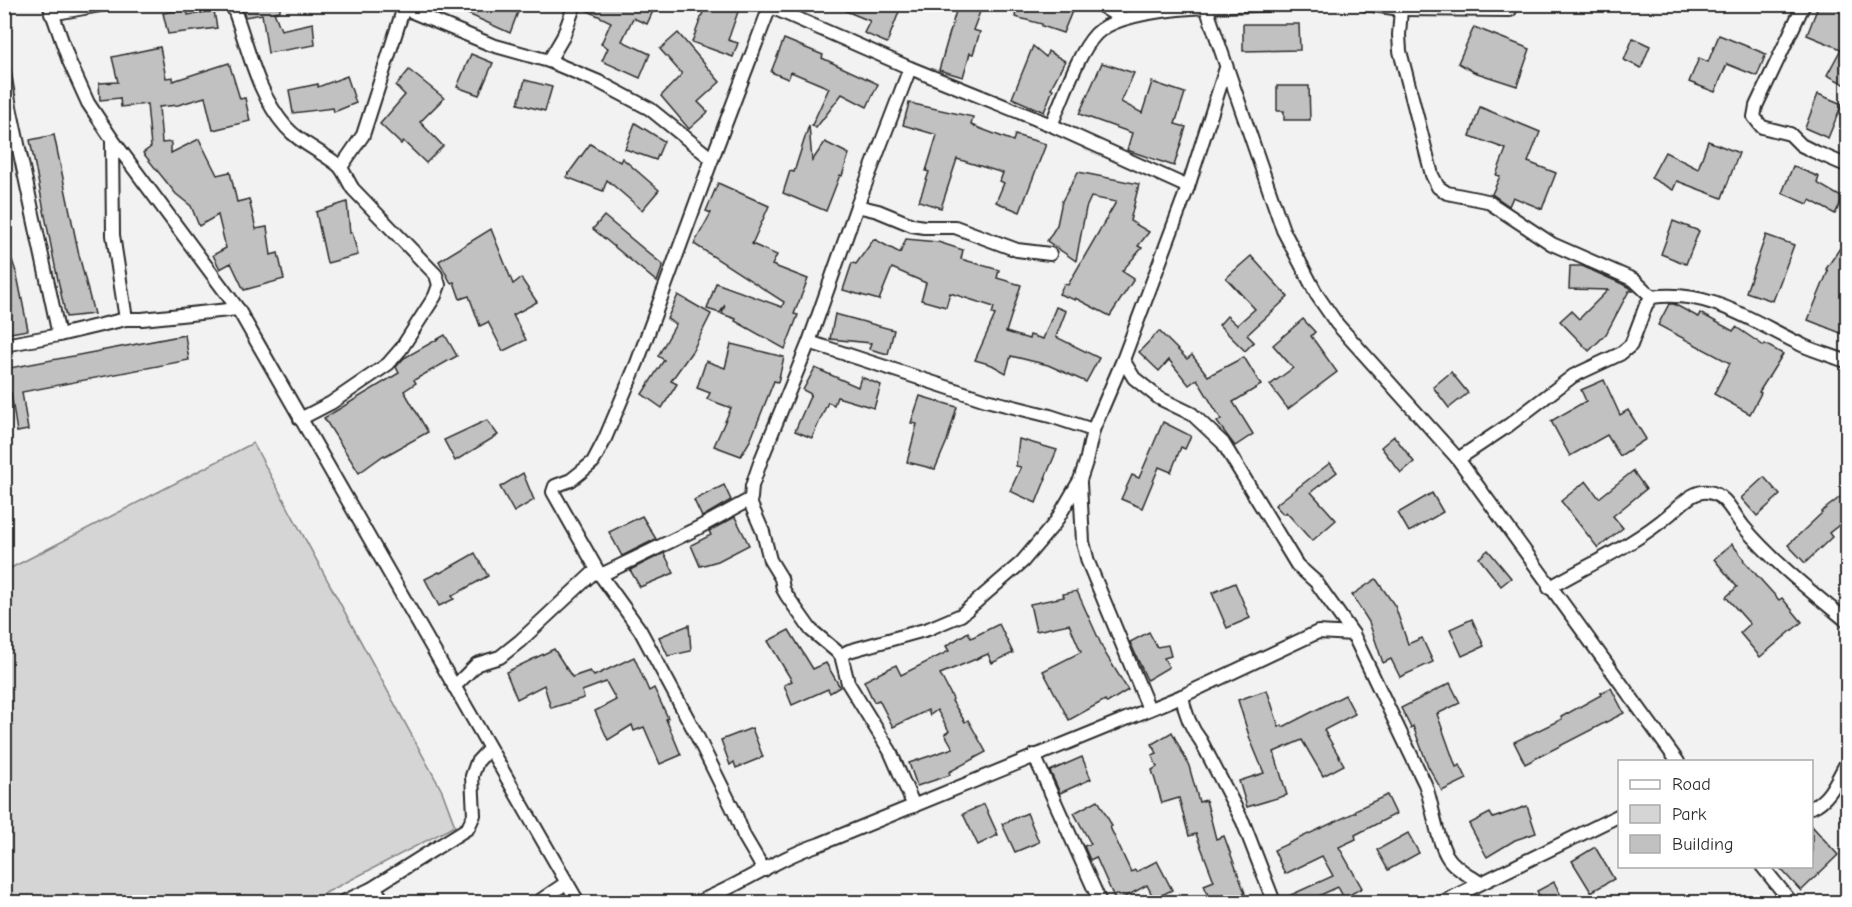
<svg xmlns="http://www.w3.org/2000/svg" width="1852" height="907" viewBox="0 0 1852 907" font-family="'Comic Neue',sans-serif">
	<rect width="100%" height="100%" fill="#f2f2f2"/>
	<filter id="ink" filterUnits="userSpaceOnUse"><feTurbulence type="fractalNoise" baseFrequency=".0167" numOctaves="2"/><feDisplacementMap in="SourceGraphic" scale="12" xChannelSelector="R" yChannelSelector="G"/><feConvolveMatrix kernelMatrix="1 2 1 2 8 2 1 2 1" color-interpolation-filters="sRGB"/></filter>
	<g filter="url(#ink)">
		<polygon fill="#d5d5d5" stroke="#808080" stroke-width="1.5" points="253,443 442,791 455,826 308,902 5,902 5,571"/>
		<g fill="#c1c1c1" stroke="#2b2b2b" stroke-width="1.5">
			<polygon points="241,4 280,4 280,11 274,12 281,30 313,23 315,45 268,53 262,14 245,17"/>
			<polygon points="446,4 521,4 510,33"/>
			<polygon points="583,4 638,4 653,11 647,24 633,18 622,41 650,54 640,78 602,61 608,48 601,44 611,22 582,8"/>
			<polygon points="706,4 727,4 739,9 728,40 738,43 733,57 692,42"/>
			<polygon points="829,4 902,4 887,43 864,33 870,21"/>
			<polygon points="958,4 983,4 973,30 980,32 973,54 970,53 963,77 939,70"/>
			<polygon points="1017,4 1075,4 1063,33 1042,26 1042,24 1015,17"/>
			<polygon points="1819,4 1848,4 1848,86 1827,75 1841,49 1807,35"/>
			<polygon points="187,9 188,15 214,11 217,28 168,34 163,13"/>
			<polygon points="1243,24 1299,24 1300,50 1243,51"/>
			<polygon points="1474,27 1530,49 1517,86 1474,72 1458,63"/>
			<polygon points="678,33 720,82 698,102 708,112 689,129 661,96 682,74 660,49"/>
			<polygon points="1719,35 1766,54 1757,76 1727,64 1715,92 1689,82 1699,58 1708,62"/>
			<polygon points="1633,38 1650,46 1641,68 1624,60"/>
			<polygon points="784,39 823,55 822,58 878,84 867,107 842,94 816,128 812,125 829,88 791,72 788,79 771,72"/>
			<polygon points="1033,46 1046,57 1048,51 1065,61 1051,88 1053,89 1044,112 1012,98"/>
			<polygon points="160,47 166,78 173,77 173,81 229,63 240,99 245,98 250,121 213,130 205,97 178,105 159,107 162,143 171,142 171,153 199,139 217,175 230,172 237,202 249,199 256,229 267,227 271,255 278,253 284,279 244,290 231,263 220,269 213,255 226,248 218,215 199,226 191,206 176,194 143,153 151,147 147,104 121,107 120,98 100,100 99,83 118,82 112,57"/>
			<polygon points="471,54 493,63 479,95 457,87"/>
			<polygon points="1102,63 1134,73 1121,102 1142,113 1152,82 1185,93 1175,124 1186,127 1174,166 1127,150 1132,133 1079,114"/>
			<polygon points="409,70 444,98 420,122 443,146 426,163 403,141 401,144 380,124 405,95 396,86"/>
			<polygon points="347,76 356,103 334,112 333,108 293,113 289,90 318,84 318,87"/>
			<polygon points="525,80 552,87 545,111 518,104"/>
			<polygon points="1277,86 1309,86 1310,120 1284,120 1284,111 1277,111"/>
			<polygon points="1818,94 1842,104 1828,138 1805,128"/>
			<polygon points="909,103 973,117 971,125 1013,141 1015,135 1046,144 1020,212 996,202 1004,183 1000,181 1003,173 957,159 941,208 919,201 929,172 926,171 937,135 903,125"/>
			<polygon points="1480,107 1540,132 1528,162 1556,173 1542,209 1513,197 1509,206 1492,194 1500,176 1496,175 1506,149 1470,136"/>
			<polygon points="635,123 664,141 656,160 625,149"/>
			<polygon points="809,125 812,161 825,142 849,154 842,176 840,175 826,211 783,193 790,171 794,172"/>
			<polygon points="54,135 79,255 94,314 66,317 55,266 30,140"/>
			<polygon points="1708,141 1739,153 1722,198 1677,181 1673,190 1651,178 1665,152 1698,169"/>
			<polygon points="590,144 620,162 622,158 659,190 642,210 607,180 603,191 566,177"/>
			<polygon points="1793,166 1819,177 1817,183 1843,198 1835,214 1810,200 1808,204 1782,193"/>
			<polygon points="1078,172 1139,184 1130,221 1149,232 1138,246 1142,248 1122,271 1134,279 1110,316 1075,298 1075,300 1059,294 1064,284 1068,285 1116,202 1091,197 1086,208 1076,261 1047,241 1057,225 1062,201"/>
			<polygon points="718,183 769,206 752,244 777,255 772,265 808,279 794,314 798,315 785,349 735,321 736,319 722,314 725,305 720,313 707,309 716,283 782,307 784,302 694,244 711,213 706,211"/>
			<polygon points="347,202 350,233 352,232 358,255 327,263 316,212"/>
			<polygon points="604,216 663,265 657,282 593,229"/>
			<polygon points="1673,221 1699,231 1686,264 1661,254"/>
			<polygon points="491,229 513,284 521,278 537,302 513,315 526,340 503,351 488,322 480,326 469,296 460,299 454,282 451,283 439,261"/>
			<polygon points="1766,235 1794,245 1773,301 1746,292"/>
			<polygon points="1848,236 1848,336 1808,320 1828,271 1826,269"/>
			<polygon points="874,239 900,253 906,239 938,242 963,250 961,259 999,270 997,278 1021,285 1006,332 1029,339 1030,335 1043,339 1056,307 1066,311 1056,337 1099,358 1086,382 1048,365 1011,356 1006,373 992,365 975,360 995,315 992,314 994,307 950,293 946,307 921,300 926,283 892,268 879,300 843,290 852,263 856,264"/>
			<polygon points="8,248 17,275 28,330 4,334 4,249"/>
			<polygon points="1251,256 1288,297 1247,335 1254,342 1245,351 1219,325 1227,316 1237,325 1255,309 1226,278"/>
			<polygon points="1570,266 1582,266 1629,287 1633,291 1629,291 1606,334 1589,351 1560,321 1571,311 1579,319 1608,290 1569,289"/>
			<polygon points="678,295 711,314 693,350 671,381 677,384 662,408 642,394 664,360 658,356 676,324 667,319"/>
			<polygon points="1669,304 1674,304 1698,317 1700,313 1733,331 1736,327 1764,346 1765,344 1783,354 1759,392 1761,393 1750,414 1714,394 1730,363 1658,325"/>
			<polygon points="835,314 894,330 888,354 869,349 871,343 830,339"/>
			<polygon points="1303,319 1315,332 1311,336 1337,372 1288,409 1270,385 1293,368 1273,345"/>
			<polygon points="1159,331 1187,359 1192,355 1208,376 1244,357 1261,385 1233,402 1253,434 1235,446 1217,422 1221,419 1197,379 1189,385 1169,360 1159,371 1139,352"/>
			<polygon points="185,335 189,360 22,392 28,430 17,432 11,393 4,395 4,369"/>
			<polygon points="445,335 457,356 414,380 416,383 404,391 428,432 385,456 384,455 359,473 324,418 399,373 396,367 404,358"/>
			<polygon points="731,344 784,357 778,382 774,381 751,439 741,456 714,446 731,408 707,399 710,393 697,388 706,361 725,368"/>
			<polygon points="815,368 858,387 861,377 881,385 874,408 837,397 834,405 828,402 812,438 795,431 811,394 803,390"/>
			<polygon points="1451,372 1468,393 1449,408 1433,387"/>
			<polygon points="1604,380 1620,415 1628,410 1646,439 1620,456 1607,435 1570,456 1551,421 1586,401 1581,390"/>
			<polygon points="920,396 957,407 947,441 935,469 907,462 917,424 911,423"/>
			<polygon points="487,420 498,435 455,461 444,440"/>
			<polygon points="1163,422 1191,436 1185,449 1181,447 1171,472 1159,467 1142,508 1121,499 1132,475 1139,478"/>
			<polygon points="1394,436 1414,462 1401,473 1381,447"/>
			<polygon points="1019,439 1057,450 1045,478 1046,478 1036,503 1010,491 1021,467 1016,466"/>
			<polygon points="1330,463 1337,472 1311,492 1336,520 1312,541 1286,512 1283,514 1275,505"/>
			<polygon points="1633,471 1646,489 1613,516 1623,528 1598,548 1561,501 1586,481 1599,498"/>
			<polygon points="523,473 534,500 514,512 500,487"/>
			<polygon points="1764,477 1780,495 1757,516 1741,498"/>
			<polygon points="724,485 731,500 702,517 694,500"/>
			<polygon points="1848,491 1848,518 1829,533 1832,537 1805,563 1788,545 1822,513 1821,512"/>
			<polygon points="1432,493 1443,512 1409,532 1398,513"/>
			<polygon points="642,516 656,539 622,556 609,532"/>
			<polygon points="735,517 749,545 718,561 700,566 691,545 711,535 709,531"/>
			<polygon points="1732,544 1744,559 1743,560 1779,600 1782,598 1802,622 1760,657 1740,633 1750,624 1726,597 1737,587 1714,559"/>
			<polygon points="1488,550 1511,578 1501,586 1479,558"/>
			<polygon points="475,553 488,576 452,596 454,599 439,606 425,579 439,572 440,573"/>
			<polygon points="664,553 674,573 640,587 630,570"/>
			<polygon points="1376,579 1395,606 1408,644 1422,638 1433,662 1400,677 1391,659 1383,663 1369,622 1352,595"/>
			<polygon points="1235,583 1250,618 1227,628 1212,593"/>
			<polygon points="1077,591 1105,653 1128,690 1107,703 1105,700 1069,720 1043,671 1081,652 1069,624 1036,631 1030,604 1064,597 1063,594"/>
			<polygon points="1472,619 1484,646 1462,656 1450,629"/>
			<polygon points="999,624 1013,653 992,663 988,654 940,674 953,699 952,701 965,722 968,720 986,752 949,772 950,775 917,786 909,763 953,748 945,734 949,731 937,710 930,715 928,710 893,727 879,700 874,702 864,681 896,665 901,675 949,651 946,646 968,632 971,638"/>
			<polygon points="689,625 691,651 668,656 659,637"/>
			<polygon points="789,630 813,669 826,663 840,687 830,693 828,689 792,705 784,685 792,681 768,641"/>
			<polygon points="1149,632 1157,647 1168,645 1171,656 1164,658 1169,667 1147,680 1130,642"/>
			<polygon points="554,649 572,677 590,671 594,676 634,657 649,691 654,688 668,718 666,719 681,755 660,764 644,727 634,731 632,725 608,740 595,711 616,700 606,682 582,691 584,698 551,708 544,685 517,699 506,672"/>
			<polygon points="1450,683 1460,703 1437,714 1456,767 1460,765 1467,779 1442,791 1428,766 1413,726 1411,728 1401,708"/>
			<polygon points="1611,688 1624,713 1525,764 1514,742 1562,719 1561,717 1601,695 1600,693"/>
			<polygon points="1267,690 1279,727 1282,725 1283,727 1345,695 1355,714 1324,730 1344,765 1323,776 1302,740 1274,752 1287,795 1247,807 1239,781 1264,773 1250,739 1238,700"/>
			<polygon points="752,728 763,757 736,768 734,762 730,765 721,740"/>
			<polygon points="1172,732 1189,766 1199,802 1206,800 1216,839 1224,836 1245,893 1223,903 1211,903 1204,885 1214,881 1196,834 1189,836 1179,798 1162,803 1152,770 1157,767 1152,755 1157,753 1152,744"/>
			<polygon points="1082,757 1091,779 1060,793 1050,771"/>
			<polygon points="1387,795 1396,814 1355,835 1356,839 1339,847 1362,888 1344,898 1338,887 1303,903 1282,903 1282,899 1333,876 1322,856 1285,874 1274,850 1356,812 1355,810"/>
			<polygon points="1098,800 1112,826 1110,827 1131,872 1135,870 1136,872 1157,861 1172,890 1154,899 1147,885 1116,902 1096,857 1090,860 1084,846 1091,844 1074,813"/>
			<polygon points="984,804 998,835 978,845 963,814"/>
			<polygon points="1527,806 1536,833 1515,840 1487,857 1469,824 1490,813 1493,818"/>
			<polygon points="1027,813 1039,842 1015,852 1002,824"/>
			<polygon points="1812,826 1838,855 1801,891 1779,867 1812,867"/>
			<polygon points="1408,833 1419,853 1388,870 1377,850"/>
			<polygon points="1595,847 1614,879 1591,892 1572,861"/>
			<polygon points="1554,882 1565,903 1543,903 1537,891"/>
		</g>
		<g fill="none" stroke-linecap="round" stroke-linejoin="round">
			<g stroke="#2b2b2b" stroke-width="16">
				<g id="street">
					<polyline points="49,4 69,61 88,103 112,139 238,309 578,902"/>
					<path d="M232,4C248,45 256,93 286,127C301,144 321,151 338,165C344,170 348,182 353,189L436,275L439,285L435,296L401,349L388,364L331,403L300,419"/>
					<polyline points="1098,4 1123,19"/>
					<polyline points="1205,4 1283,230 1317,295 1337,324 1458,459 1678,762"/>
					<polyline points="1365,4 1401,9 1510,10"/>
					<polyline points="1804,4 1756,106 1754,117 1762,127 1790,134 1801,145 1813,151 1848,166"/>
					<polyline points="771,7 910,68 1051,125 1188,187"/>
					<polyline points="403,8 492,45 549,61 599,82 650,109 712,159"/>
					<polyline points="1401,9 1399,35 1400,51 1432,175 1438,187 1447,193 1487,201 1552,244 1634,280 1652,297"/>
					<polyline points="51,14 106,4"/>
					<polyline points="549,61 563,37 575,4"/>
					<polyline points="4,73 10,107 59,335"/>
					<path d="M1051,125C1063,99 1077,54 1096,34C1126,3 1246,6 1290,4"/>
					<polyline points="112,139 113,235 126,319"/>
					<polyline points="341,167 363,135 405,4"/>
					<polyline points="857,206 878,211 912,225 924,227 955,227 1017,250 1050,254"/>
					<polyline points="809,342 986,400 1050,416 1093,430"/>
					<polyline points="4,345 59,335 126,319 142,319 238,309"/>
					<path d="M1123,360L1134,378L1159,398L1192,414L1223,443L1297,565L1316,582L1353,634L1425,784C1433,805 1436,838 1447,856C1454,868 1469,875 1480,883"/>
					<path d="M1458,459L1509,425L1573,376L1620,354L1631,345L1646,305L1652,297C1710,289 1753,322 1804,346C1818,352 1833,356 1848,362"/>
					<polyline points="1080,483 1083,542 1088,562 1149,709"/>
					<polyline points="601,575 698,528 749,500"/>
					<path d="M1549,588C1590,564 1634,545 1670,514C1681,505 1693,490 1708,492C1726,494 1733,514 1743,526C1773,562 1812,592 1848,622"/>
					<polyline points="841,655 811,630 787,596 783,589 781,578 770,560 763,532 749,500 751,498 752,486 761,460 809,342 857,206 910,68"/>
					<polyline points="454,687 477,664 500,657 520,641 592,574 599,573"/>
					<path d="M1182,696C1185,714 1190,727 1201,741L1243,822L1274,902"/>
					<polyline points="1034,755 1100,902"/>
					<polyline points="914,806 890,751 848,683 841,655 849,651 928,629 961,615 1022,562 1055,523 1080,480 1086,462 1093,430 1123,360 1188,187 1226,68"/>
					<path d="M1812,807C1831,799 1838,777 1848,760"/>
					<polyline points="1762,866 1791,902"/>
					<polyline points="764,870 744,836 735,813 694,730 640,630 599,573 553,492 555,486 571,480 581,472 593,462 604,441 637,363 712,159 771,4"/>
					<polyline points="371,889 378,893 384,902"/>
					<polyline points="343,902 371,889 468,828 474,815 472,776 477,762 489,749"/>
					<polyline points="538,902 566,883"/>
					<path d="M698,902C740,886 777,858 820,844L1182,696L1318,632L1353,634"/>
					<polyline points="1443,902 1620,815"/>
				</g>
			</g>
			<use href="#street" stroke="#fff" stroke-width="12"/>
		</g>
	</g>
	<rect width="1852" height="907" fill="none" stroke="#fff" stroke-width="24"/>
	<rect x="12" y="12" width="1828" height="883" fill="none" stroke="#2b2b2b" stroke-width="2" filter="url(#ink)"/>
	<rect x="1618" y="760" width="195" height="108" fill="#ffffff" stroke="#aaaaaa" stroke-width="1.5"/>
	<rect x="1630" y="780" width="30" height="9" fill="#ffffff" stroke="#aaaaaa" stroke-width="1.5"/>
	<text x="1672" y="790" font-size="18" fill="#2b2b2b">Road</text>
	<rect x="1630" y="805" width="30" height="18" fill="#d5d5d5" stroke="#aaaaaa" stroke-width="1.5"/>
	<text x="1672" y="820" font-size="18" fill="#2b2b2b">Park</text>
	<rect x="1630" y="835" width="30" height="18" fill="#c1c1c1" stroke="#aaaaaa" stroke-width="1.5"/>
	<text x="1672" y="850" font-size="18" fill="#2b2b2b">Building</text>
</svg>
